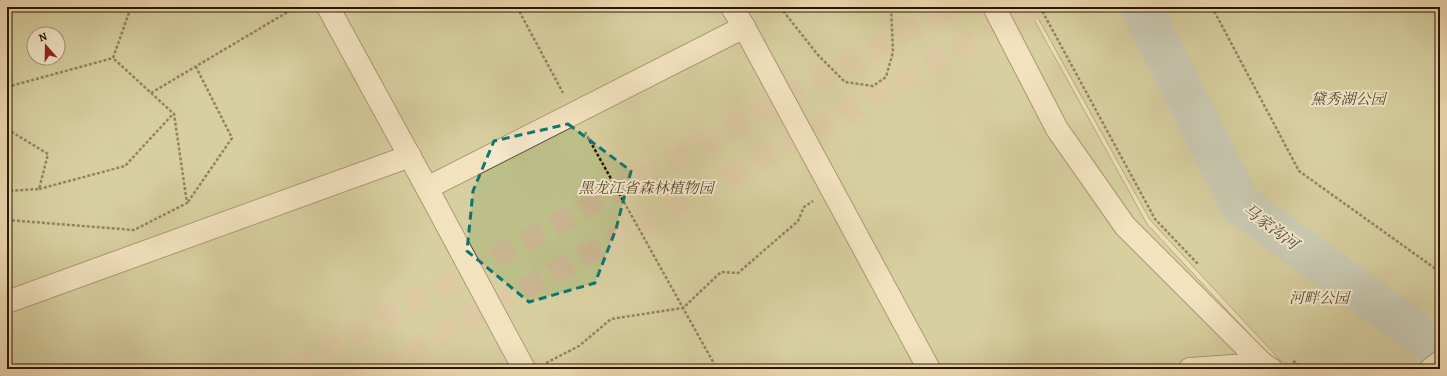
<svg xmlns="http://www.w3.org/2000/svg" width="1447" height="376" viewBox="0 0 1447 376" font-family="Alegreya,'Noto Serif SC',serif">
	<rect width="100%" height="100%" fill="#efdcb2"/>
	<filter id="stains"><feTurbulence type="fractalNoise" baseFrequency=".005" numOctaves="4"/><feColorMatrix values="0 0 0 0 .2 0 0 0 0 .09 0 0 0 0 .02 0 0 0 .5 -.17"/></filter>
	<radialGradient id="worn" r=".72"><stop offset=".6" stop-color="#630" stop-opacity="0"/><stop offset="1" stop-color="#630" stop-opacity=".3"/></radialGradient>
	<g fill="#bdbf89" stroke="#746a46" fill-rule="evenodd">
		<path d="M7,7H1027L1147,224L1277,364L1285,369H7ZM34,34H58V58H34Z"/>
		<polygon points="1032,7 1440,7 1440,369 1295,369 1281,361 1150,220"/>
	</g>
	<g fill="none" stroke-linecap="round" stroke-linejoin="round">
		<polyline stroke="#a0b8b9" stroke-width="41" points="1141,7 1241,205 1440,350"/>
		<g stroke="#c8b48f" stroke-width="22" stroke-dasharray="22 11" stroke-linecap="butt">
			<polyline points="292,369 951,7"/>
			<polyline points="378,369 1037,7"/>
		</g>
		<g stroke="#5b482f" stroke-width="24">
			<g id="minor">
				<polyline points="328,7 427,188 524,369"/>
				<polyline points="732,7 744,27 929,369"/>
				<polyline points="994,7 1057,129 1125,226 1263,364 1271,369"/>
				<polyline points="427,188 744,27"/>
				<polyline points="7,302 410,156"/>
				<polyline points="1190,369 1263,364"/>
				<polyline points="1431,369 1440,362"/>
			</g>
		</g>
		<g stroke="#2a1603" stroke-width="2.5" stroke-dasharray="3 2" stroke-linecap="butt">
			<polyline points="517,7 563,93"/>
			<polyline points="780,7 818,55 845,82 873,86 886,77 893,52 891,7"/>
			<polyline points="1040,7 1155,219 1199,265"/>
			<polyline points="1212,7 1299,171 1440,272"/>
			<polyline points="113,58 131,7"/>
			<polyline points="7,87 113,58"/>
			<polyline points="151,93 296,7"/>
			<polyline points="7,129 48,154 39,189 7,191"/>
			<polyline points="585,132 717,369"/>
			<polyline points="39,189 125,166 173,114"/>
			<polyline points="188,202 232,138 196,67"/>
			<polyline points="7,220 134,230 187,203 174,114 113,58"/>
			<polyline points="1293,361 1306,369"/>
			<polyline points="546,363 579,346 611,319 683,308 721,272 738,273 798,221 804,207 813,201"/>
		</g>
		<use href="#minor" stroke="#f5e8cd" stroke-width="22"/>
	</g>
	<path d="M0 0H1447V376H0ZM568,124L631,171L616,229L595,283L529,302L467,251L473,191L494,141Z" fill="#efdcb2" fill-opacity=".55" fill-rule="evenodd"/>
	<path fill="none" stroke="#0f766e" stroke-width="3" stroke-dasharray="8 5" stroke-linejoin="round" d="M568,124L631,171L616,229L595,283L529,302L467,251L473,191L494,141Z"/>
	<g text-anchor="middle" stroke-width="4" stroke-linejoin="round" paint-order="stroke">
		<g font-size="15" font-style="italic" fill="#56492b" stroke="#f5e8cd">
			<text x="1348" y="104">黛秀湖公园</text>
			<text x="646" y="193">黑龙江省森林植物园</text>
			<text x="1319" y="303">河畔公园</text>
		</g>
		<g font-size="16" font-style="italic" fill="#534f43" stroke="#f5e8cd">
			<text transform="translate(1271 226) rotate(37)" y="6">马家沟河</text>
		</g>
	</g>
	<rect width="1447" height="376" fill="none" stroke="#efdcb2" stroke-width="24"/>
	<rect x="8" y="8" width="1431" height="360" fill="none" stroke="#2a1603" stroke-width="2"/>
	<rect x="12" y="12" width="1423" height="352" fill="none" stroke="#2a1603"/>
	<g transform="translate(46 46) rotate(340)"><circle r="19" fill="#f5e8cd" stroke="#a4947c"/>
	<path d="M0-3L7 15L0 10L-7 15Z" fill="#8f2418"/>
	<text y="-6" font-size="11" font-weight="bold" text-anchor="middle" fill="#2a1603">N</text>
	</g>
	<rect width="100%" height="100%" filter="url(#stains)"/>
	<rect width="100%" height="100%" fill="url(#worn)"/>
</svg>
